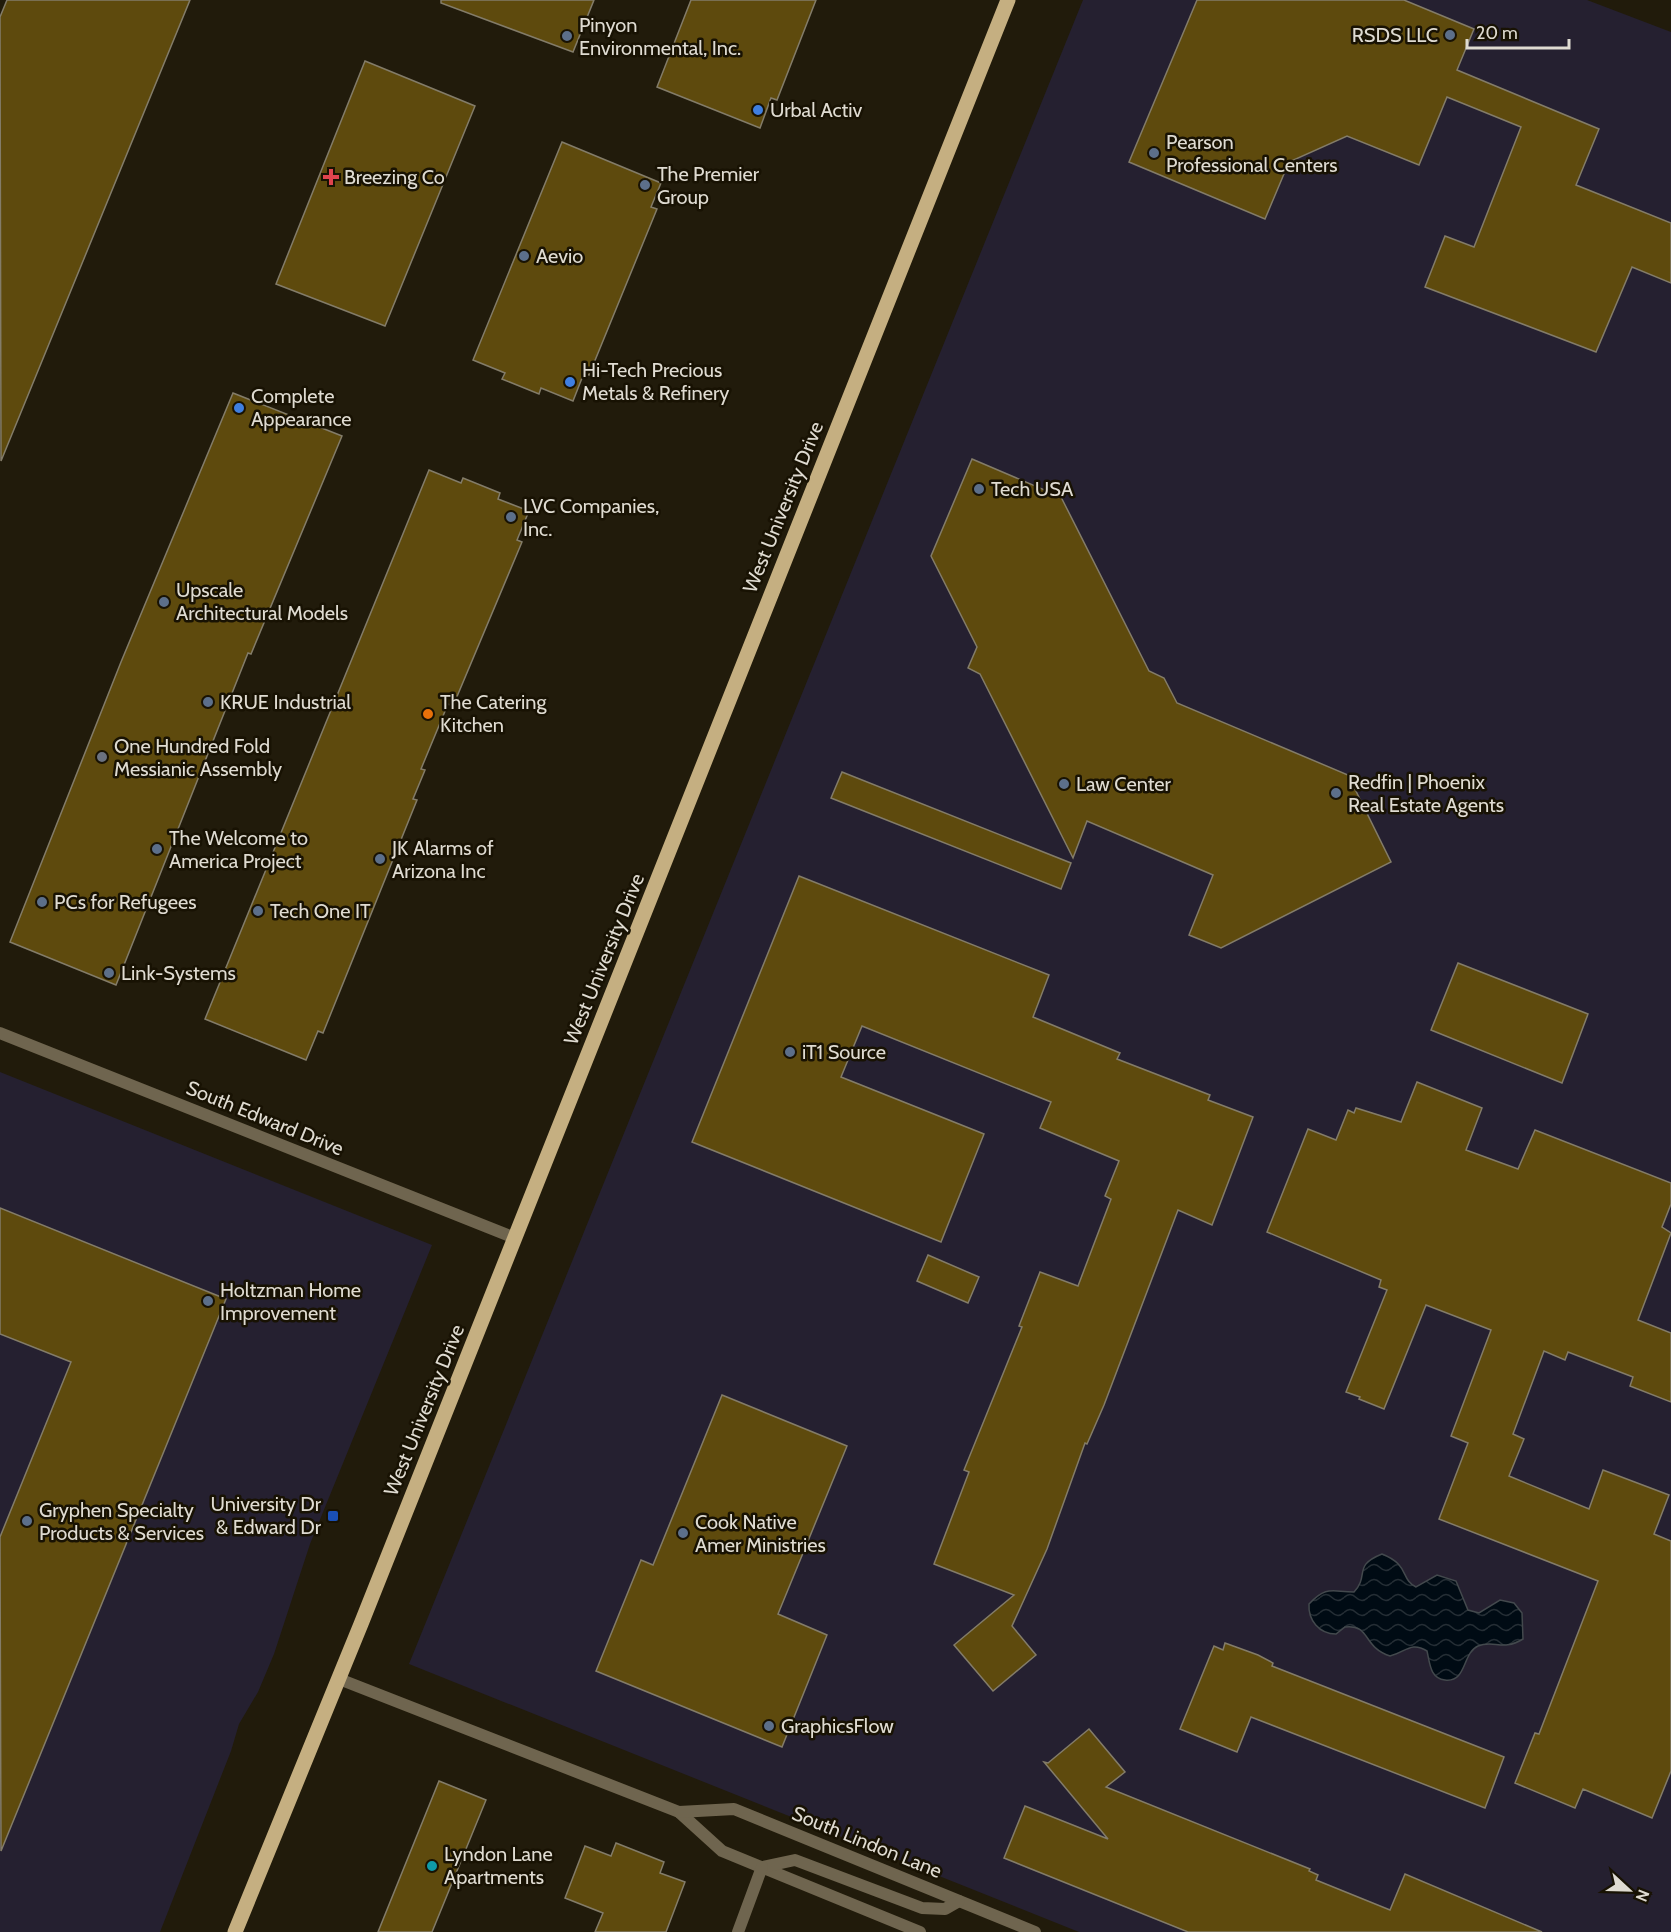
<svg xmlns="http://www.w3.org/2000/svg" width="1671" height="1932" viewBox="0 0 1671 1932" font-family="Cabin,sans-serif">
	<defs>
		<pattern id="water-waves" width="16" height="10" patternUnits="userSpaceOnUse" patternTransform="scale(1.5)"><rect width="16" height="10" fill="#000b14"/><path d="M0 5q4-4 8 0t8 0" fill="none" stroke="#252e35"/></pattern>
	</defs>
	<rect width="100%" height="100%" fill="#211b0b"/>
	<g fill="#252030">
		<polygon points="1083,0 1587,0 1671,32 1671,1932 1079,1932 409,1664"/>
		<polygon points="0,1072 432,1245 310,1544 274,1654 258,1692 239,1724 231,1751 160,1932 0,1932"/>
	</g>
	<path fill="url(#water-waves)" stroke="#43494d" stroke-width="1.5" d="M1382,1554C1410,1565 1400,1579 1416,1587L1437,1575L1456,1581L1468,1610L1479,1613L1500,1600L1514,1603L1522,1613L1523,1639C1502,1652 1494,1639 1478,1646C1462,1653 1467,1683 1445,1680C1430,1678 1430,1664 1427,1651C1411,1641 1406,1652 1390,1656C1362,1647 1371,1624 1345,1627L1336,1634C1319,1634 1308,1620 1309,1604C1327,1585 1332,1592 1354,1592C1370,1575 1352,1566 1382,1554Z"/>
	<g fill="#5e4a0d" stroke="#837c69" stroke-width="1.5">
		<polygon points="7,0 190,0 1,461 0,17"/>
		<polygon points="441,0 594,0 573,52 441,3"/>
		<polygon points="691,0 816,0 777,100 771,98 760,128 657,87"/>
		<polygon points="1197,0 1404,0 1474,29 1457,70 1599,129 1576,185 1671,223 1671,283 1632,267 1596,352 1425,287 1445,236 1474,247 1521,127 1447,97 1419,165 1347,136 1289,162 1265,219 1129,162"/>
		<polygon points="365,61 475,106 385,326 276,284"/>
		<polygon points="562,142 661,183 651,207 657,209 589,375 584,373 573,401 541,388 539,394 502,379 505,373 473,360"/>
		<polygon points="233,393 342,436 251,654 248,653 116,985 10,942 121,662"/>
		<polygon points="972,459 1061,497 1149,671 1164,678 1177,703 1348,775 1391,862 1221,948 1189,935 1213,875 1087,821 1073,858 980,674 968,668 977,647 931,556"/>
		<polygon points="429,470 461,483 463,478 500,493 498,499 529,511 517,540 522,542 453,706 448,704 421,769 425,770 413,799 417,800 323,1033 318,1031 306,1060 205,1019"/>
		<polygon points="842,772 1071,863 1061,889 831,798"/>
		<polygon points="799,876 1049,975 1033,1017 1120,1053 1117,1059 1210,1095 1208,1100 1253,1117 1212,1225 1178,1210 1104,1405 1087,1444 1085,1443 1047,1549 1012,1626 1036,1655 993,1691 954,1645 1014,1595 934,1564 969,1472 964,1470 1022,1327 1019,1326 1040,1272 1078,1286 1111,1199 1105,1196 1119,1161 1040,1128 1051,1102 862,1026 841,1077 984,1134 941,1242 692,1142"/>
		<polygon points="1458,963 1588,1014 1562,1083 1431,1030"/>
		<polygon points="1417,1082 1482,1108 1466,1150 1518,1169 1535,1130 1671,1183 1671,1204 1662,1227 1671,1233 1638,1320 1671,1333 1671,1402 1630,1386 1633,1377 1568,1352 1565,1360 1544,1351 1513,1434 1524,1439 1509,1476 1589,1509 1603,1470 1669,1495 1654,1534 1671,1541 1671,1771 1652,1818 1583,1789 1575,1808 1515,1783 1535,1733 1539,1734 1598,1581 1439,1519 1468,1443 1451,1436 1491,1330 1426,1305 1384,1409 1359,1399 1360,1397 1346,1392 1387,1290 1379,1287 1381,1280 1267,1232 1308,1129 1336,1140 1348,1110 1354,1113 1356,1108 1401,1122"/>
		<polygon points="0,1208 226,1299 1,1851 0,1537 71,1362 0,1334"/>
		<polygon points="928,1255 979,1277 968,1303 917,1281"/>
		<polygon points="722,1395 847,1446 778,1614 827,1635 782,1747 596,1671 641,1560 653,1565"/>
		<polygon points="1225,1643 1258,1655 1273,1663 1272,1666 1504,1757 1485,1808 1251,1717 1237,1752 1180,1729 1214,1646 1223,1650"/>
		<polygon points="1089,1729 1125,1772 1106,1787 1310,1869 1309,1871 1318,1875 1316,1880 1390,1910 1405,1874 1542,1932 1188,1932 1004,1858 1025,1806 1108,1839 1044,1762 1048,1763"/>
		<polygon points="439,1781 486,1800 432,1932 378,1932"/>
		<polygon points="616,1843 664,1862 660,1873 685,1882 666,1932 595,1932 603,1913 565,1898 585,1846 611,1856"/>
	</g>
	<g fill="none" stroke-linecap="round" stroke-linejoin="round">
		<g stroke="#6f654f" stroke-width="12">
			<polyline points="0,1033 515,1238"/>
			<polyline points="339,1679 679,1812 722,1851 920,1932"/>
			<polyline points="679,1812 734,1809 1035,1932"/>
			<polyline points="763,1867 795,1860 922,1908 945,1909 959,1901"/>
			<polyline points="738,1932 762,1867"/>
		</g>
		<polyline stroke="#c5af81" stroke-width="15" points="235,1932 361,1624 1008,0"/>
	</g>
	<g fill="#5c6f8a" stroke="#181203" stroke-width="2">
		<circle cx="1450" cy="35" r="6"/>
		<circle cx="567" cy="36" r="6"/>
		<circle cx="1154" cy="153" r="6"/>
		<circle cx="645" cy="185" r="6"/>
		<circle cx="524" cy="256" r="6"/>
		<circle cx="979" cy="489" r="6"/>
		<circle cx="511" cy="517" r="6"/>
		<circle cx="164" cy="602" r="6"/>
		<circle cx="208" cy="702" r="6"/>
		<circle cx="1064" cy="784" r="6"/>
		<circle cx="1336" cy="793" r="6"/>
		<circle cx="157" cy="849" r="6"/>
		<circle cx="380" cy="859" r="6"/>
		<circle cx="42" cy="902" r="6"/>
		<circle cx="258" cy="911" r="6"/>
		<circle cx="109" cy="973" r="6"/>
		<circle cx="790" cy="1052" r="6"/>
		<circle cx="208" cy="1301" r="6"/>
		<circle cx="27" cy="1521" r="6"/>
		<circle cx="683" cy="1533" r="6"/>
		<circle cx="769" cy="1726" r="6"/>
	</g>
	<g fill="#3f7fe0" stroke="#181203" stroke-width="2">
		<circle cx="758" cy="110" r="6"/>
		<circle cx="570" cy="382" r="6"/>
		<circle cx="239" cy="408" r="6"/>
	</g>
	<path fill="#e0444e" stroke="#181203" stroke-width="2" d="M328 168h6v6h6v6h-6v6h-6v-6h-6v-6h6z"/>
	<circle fill="#e8710a" stroke="#181203" stroke-width="2" cx="428" cy="714" r="6"/>
	<circle fill="#6b7280" stroke="#181203" stroke-width="2" cx="102" cy="757" r="6"/>
	<rect fill="#1a4fb4" stroke="#181203" stroke-width="2" x="327" y="1510" width="12" height="12" rx="3"/>
	<circle fill="#0f9aa8" stroke="#181203" stroke-width="2" cx="432" cy="1866" r="6"/>
	<g text-anchor="middle" stroke-width="5" stroke-linejoin="round" paint-order="stroke">
		<g font-size="20" fill="#dfdbd1" stroke="#181203" text-anchor="start">
			<text x="579" y="32">Pinyon<tspan x="579" dy="23">Environmental, Inc.</tspan></text>
			<text x="1438" y="42" text-anchor="end">RSDS LLC</text>
			<text x="770" y="117">Urbal Activ</text>
			<text x="1166" y="149">Pearson<tspan x="1166" dy="23">Professional Centers</tspan></text>
			<text x="657" y="181">The Premier<tspan x="657" dy="23">Group</tspan></text>
			<text x="344" y="184">Breezing Co</text>
			<text x="536" y="263">Aevio</text>
			<text x="582" y="377">Hi-Tech Precious<tspan x="582" dy="23">Metals &amp; Refinery</tspan></text>
			<text x="251" y="403">Complete<tspan x="251" dy="23">Appearance</tspan></text>
			<text x="991" y="496">Tech USA</text>
			<text x="523" y="513">LVC Companies,<tspan x="523" dy="23">Inc.</tspan></text>
			<text x="176" y="597">Upscale<tspan x="176" dy="23">Architectural Models</tspan></text>
			<text x="220" y="709">KRUE Industrial</text>
			<text x="440" y="709">The Catering<tspan x="440" dy="23">Kitchen</tspan></text>
			<text x="114" y="753">One Hundred Fold<tspan x="114" dy="23">Messianic Assembly</tspan></text>
			<text x="1348" y="789">Redfin | Phoenix<tspan x="1348" dy="23">Real Estate Agents</tspan></text>
			<text x="1076" y="791">Law Center</text>
			<text x="169" y="845">The Welcome to<tspan x="169" dy="23">America Project</tspan></text>
			<text x="392" y="855">JK Alarms of<tspan x="392" dy="23">Arizona Inc</tspan></text>
			<text x="54" y="909">PCs for Refugees</text>
			<text x="270" y="918">Tech One IT</text>
			<text x="121" y="980">Link-Systems</text>
			<text x="802" y="1059">iT1 Source</text>
			<text x="220" y="1297">Holtzman Home<tspan x="220" dy="23">Improvement</tspan></text>
			<text x="321" y="1511" text-anchor="end">University Dr<tspan x="321" dy="23">&amp; Edward Dr</tspan></text>
			<text x="39" y="1517">Gryphen Specialty<tspan x="39" dy="23">Products &amp; Services</tspan></text>
			<text x="695" y="1529">Cook Native<tspan x="695" dy="23">Amer Ministries</tspan></text>
			<text x="781" y="1733">GraphicsFlow</text>
			<text x="444" y="1861">Lyndon Lane<tspan x="444" dy="23">Apartments</tspan></text>
		</g>
		<g font-size="20" fill="#dfdbd1" stroke="#181203">
			<text transform="translate(783 507) rotate(-68)" y="7">West University Drive</text>
			<text transform="translate(604 959) rotate(-68)" y="7">West University Drive</text>
			<text transform="translate(265 1118) rotate(22)" y="7">South Edward Drive</text>
			<text transform="translate(424 1410) rotate(-68)" y="7">West University Drive</text>
			<text transform="translate(867 1842) rotate(22)" y="7">South Lindon Lane</text>
		</g>
	</g>
	<g transform="translate(1629 1890) rotate(112)" stroke="#181203" stroke-width="4.5" paint-order="stroke">
	<path d="M0-4.5L10 22L0 15L-10 22Z" fill="#dfdbd1"/>
	<text y="-9" font-size="16" font-weight="bold" text-anchor="middle" fill="#dfdbd1">N</text>
	</g>
	<path d="M1467 39v9h102v-9" fill="none" stroke="#dfdbd1" stroke-width="3"/>
	<text x="1476" y="39" font-size="18" fill="#dfdbd1" stroke="#181203" stroke-width="4.5" paint-order="stroke">20 m</text>
</svg>
